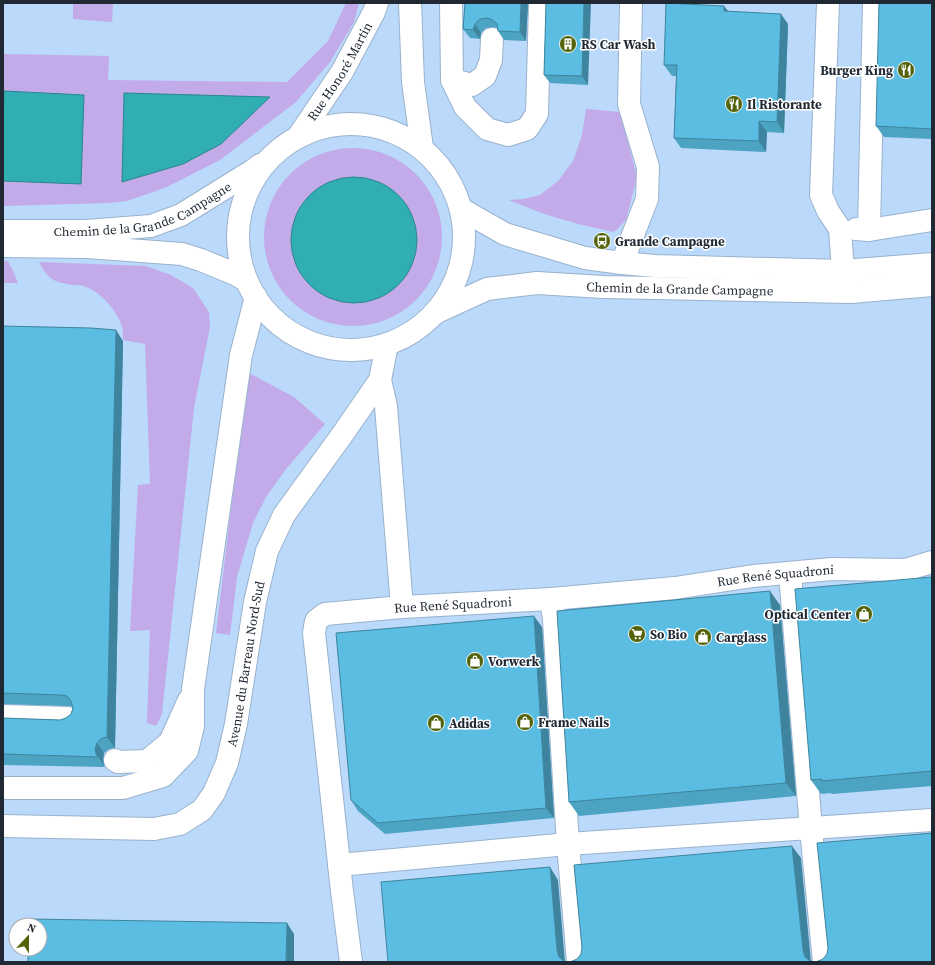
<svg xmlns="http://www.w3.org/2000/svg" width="935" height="965" viewBox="0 0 935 965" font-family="'Source Serif 4',serif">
	<rect width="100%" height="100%" fill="#d0e5fc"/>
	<path fill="#bad9fb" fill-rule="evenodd" d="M3,3H932V962H3ZM16,925H40V949H16Z"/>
	<g fill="#c3aae8">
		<polygon points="73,3 113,3 112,22 73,19"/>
		<polygon points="346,3 359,3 354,22 330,62 296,102 220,160 167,187 127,201 108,203 3,206 3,54 109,56 108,80 287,82 328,41"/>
		<polygon points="586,109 620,112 637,177 626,220 614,232 582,225 544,214 509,200 523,199 540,195 558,181 573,161 582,135"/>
		<circle cx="353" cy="237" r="89"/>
		<polygon points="3,261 8,261 14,273 18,283 3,283"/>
		<path d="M39,262L146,266L171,275L193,288L209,312L210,327L194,408L162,714L156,726L147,723L150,630L130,631L138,485L150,484L145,344L123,340C123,336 123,331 122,327C119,313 100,291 86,287C82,285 77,285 73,285C54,282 48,280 39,262Z"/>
		<polygon points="249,373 294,397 325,424 286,469 266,497 253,523 237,577 230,635 216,633 234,483"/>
	</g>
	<g fill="#30aeb3" stroke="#2b868d">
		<polygon points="4,91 84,95 81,184 3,181 3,125"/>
		<polygon points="124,93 270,97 221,144 183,164 122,182"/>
		<circle cx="354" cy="240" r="63"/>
	</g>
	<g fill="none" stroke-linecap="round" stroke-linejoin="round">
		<g stroke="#99b2cd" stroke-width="24">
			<g id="minor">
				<polyline points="410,3 413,82 422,148"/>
				<polyline points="451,3 452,80 465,107 487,129 508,135 527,129 537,114 540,4"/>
				<polyline points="828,3 821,195 828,211 840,229 843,271"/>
				<polyline points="452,80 472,85 485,76 491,60 492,39"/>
				<circle cx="351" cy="237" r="113"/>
				<path id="s1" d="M298,137L342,72L374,12L377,3"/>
				<polyline points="461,209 505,234 585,258 622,263 655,266 843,271 932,264"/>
				<polyline points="856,229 869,230 932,220"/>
				<polyline points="869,230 874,3"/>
				<path id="s2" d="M3,231H86L151,226L181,215L252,171L260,165"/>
				<polyline points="3,246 87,247 182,254 201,260 235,274 247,281"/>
				<polyline points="622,263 647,199 648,167 629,104 631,3"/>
				<path id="s3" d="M434,314L439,311L487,289L537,283L603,287L851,292L932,285"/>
				<polyline points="380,380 386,406 402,607"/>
				<polyline points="790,574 811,829 824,962"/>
				<polyline points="551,599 554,620 568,844 578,962"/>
				<polyline points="3,716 68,718"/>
				<polyline points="115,760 118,762 147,761 170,742 189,700"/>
				<polyline points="3,788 123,788 163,776 187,751 193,726 193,689 241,355 256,297"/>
				<path id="s4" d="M3,826L154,829L180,824L202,810L214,793L227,763L236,724L255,602L267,551L284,515L342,435L380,380L387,344"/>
				<polyline points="339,865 568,844 932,820"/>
				<path id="s5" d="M351,962L342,891L314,633L316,621L325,614L402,607L551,599L675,588L753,576L832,569L905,570L932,562"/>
			</g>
		</g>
		<use href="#minor" stroke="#fff" stroke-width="22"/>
	</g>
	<g fill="#4da3c2">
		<polygon points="465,3 528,3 526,41 504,40 498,31 498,28 493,27 486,28 481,33 480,39 470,38 463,29"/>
		<polygon points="546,3 588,85 550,83 544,75"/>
		<polygon points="932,3 932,139 884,137 876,126"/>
		<polygon points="724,6 728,11 788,24 784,133 767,132 766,152 681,148 674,138 676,76 672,76 664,65"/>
		<polygon points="3,326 123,341 115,748 109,749 104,753 103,760 104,765 105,767 3,765 3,718 60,720 66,718 71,714 73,708 73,707 69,706 3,704"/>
		<polygon points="932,577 932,786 832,794 831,793 821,794 811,780"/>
		<polygon points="780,605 796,796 579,816 569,802"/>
		<polygon points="542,627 554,818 385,834 358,811 351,800"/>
	</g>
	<g fill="#3f849e">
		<polygon points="521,3 528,3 526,41 520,32"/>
		<polygon points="584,3 591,3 588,85 582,76"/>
		<polygon points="724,6 731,16 724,11"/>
		<polygon points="781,14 788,24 784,133 777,122"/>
		<polygon points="475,24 481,33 480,39 473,30"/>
		<polygon points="759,121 767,132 766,152 759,141"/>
		<polygon points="116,330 123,341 115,748 107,737"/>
		<polygon points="770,591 780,605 796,796 786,783"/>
		<polygon points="534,616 542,627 554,818 546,808"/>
		<polygon points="97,743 104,753 103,760 104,765 96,754 95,749"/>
		<polygon points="792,846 801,858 811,962 805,957 803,950"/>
		<polygon points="550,867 558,880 565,962 559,957 557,950"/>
		<polygon points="287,923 294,934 294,962 286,962"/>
	</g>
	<g fill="#5abde1" stroke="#3f849e">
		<polygon points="465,3 521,3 520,32 498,31 497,24 493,20 487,18 480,19 475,24 473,30 463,29"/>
		<polygon points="546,3 584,3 582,76 544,75"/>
		<polygon points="666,3 724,6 724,11 781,14 777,122 759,121 759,141 674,138 677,65 664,65"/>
		<polygon points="879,3 932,3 932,129 876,126"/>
		<polygon points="3,326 91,328 116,330 107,737 102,738 97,743 95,749 96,754 98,757 3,754 3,718 60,720 66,718 71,714 73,708 71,701 67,696 61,695 3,693"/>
		<polygon points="932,577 932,771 822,781 822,779 811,780 795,589"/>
		<polygon points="770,591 786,783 569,802 557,611"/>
		<polygon points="534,616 546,808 378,823 351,800 336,633"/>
		<polygon points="932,833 932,962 388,962 381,882 550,867 557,950 559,957 564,961 570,962 577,959 581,954 582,948 574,865 792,846 803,950 805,957 810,961 816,962 823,959 827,954 828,948 817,843"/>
		<polygon points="28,919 287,923 286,962 28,962 28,949 40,949 40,925 28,925"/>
	</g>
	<defs>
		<g id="building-disc" transform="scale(0.9)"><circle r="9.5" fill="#53630a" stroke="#fff"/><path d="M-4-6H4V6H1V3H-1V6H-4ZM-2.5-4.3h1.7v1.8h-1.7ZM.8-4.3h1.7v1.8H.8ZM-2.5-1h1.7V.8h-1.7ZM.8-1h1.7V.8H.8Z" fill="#fff"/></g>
		<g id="restaurant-disc" transform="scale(0.9)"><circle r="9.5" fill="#53630a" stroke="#fff"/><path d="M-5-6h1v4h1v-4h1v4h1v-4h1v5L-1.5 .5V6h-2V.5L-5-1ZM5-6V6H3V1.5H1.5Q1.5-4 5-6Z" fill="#fff"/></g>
		<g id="bus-disc" transform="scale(0.9)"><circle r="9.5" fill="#53630a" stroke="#fff"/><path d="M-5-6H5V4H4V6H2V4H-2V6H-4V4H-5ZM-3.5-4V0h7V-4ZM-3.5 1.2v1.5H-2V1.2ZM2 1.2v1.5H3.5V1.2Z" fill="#fff"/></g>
		<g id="shop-disc" transform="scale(0.9)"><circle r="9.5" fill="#53630a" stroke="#fff"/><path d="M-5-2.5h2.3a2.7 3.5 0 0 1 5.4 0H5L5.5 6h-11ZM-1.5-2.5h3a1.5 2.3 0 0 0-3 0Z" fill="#fff"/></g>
		<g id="supermarket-disc" transform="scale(0.9)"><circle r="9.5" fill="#53630a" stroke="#fff"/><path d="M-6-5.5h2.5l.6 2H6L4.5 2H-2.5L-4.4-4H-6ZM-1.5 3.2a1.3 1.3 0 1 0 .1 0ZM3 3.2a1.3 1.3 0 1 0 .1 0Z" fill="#fff"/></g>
	</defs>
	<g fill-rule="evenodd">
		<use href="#building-disc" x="568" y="44"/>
		<use href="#restaurant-disc" x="906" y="70"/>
		<use href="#restaurant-disc" x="734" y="104"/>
		<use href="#bus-disc" x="602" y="241"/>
		<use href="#shop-disc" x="864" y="614"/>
		<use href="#supermarket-disc" x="637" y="634"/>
		<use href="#shop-disc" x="703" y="637"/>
		<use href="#shop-disc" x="475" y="661"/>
		<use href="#shop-disc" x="525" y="722"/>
		<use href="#shop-disc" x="436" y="723"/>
	</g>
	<g text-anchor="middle" stroke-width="3" stroke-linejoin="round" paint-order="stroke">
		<g font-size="13" font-weight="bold" fill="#1f2833" stroke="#fff" text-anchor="start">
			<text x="581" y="49">RS Car Wash</text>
			<text x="893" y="75" text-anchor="end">Burger King</text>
			<text x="747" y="109">Il Ristorante</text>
			<text x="615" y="246">Grande Campagne</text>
			<text x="851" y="619" text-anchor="end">Optical Center</text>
			<text x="650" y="639">So Bio</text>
			<text x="716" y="642">Carglass</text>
			<text x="488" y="666">Vorwerk</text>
			<text x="538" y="727">Frame Nails</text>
			<text x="449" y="728">Adidas</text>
		</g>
		<g font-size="13" fill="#1f2833" stroke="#fff">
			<text dy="5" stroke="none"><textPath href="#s1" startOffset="78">Rue Honoré Martin</textPath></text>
			<text dy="5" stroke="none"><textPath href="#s2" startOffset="144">Chemin de la Grande Campagne</textPath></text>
			<text dy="5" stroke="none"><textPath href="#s3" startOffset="252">Chemin de la Grande Campagne</textPath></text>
			<text dy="5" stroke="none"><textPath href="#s5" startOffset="807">Rue René Squadroni</textPath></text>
			<text dy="5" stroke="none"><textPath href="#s5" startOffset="483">Rue René Squadroni</textPath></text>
			<text dy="5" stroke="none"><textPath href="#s4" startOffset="358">Avenue du Barreau Nord-Sud</textPath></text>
		</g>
	</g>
	<rect width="935" height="965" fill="none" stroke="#1f2833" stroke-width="8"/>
	<g transform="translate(28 937) rotate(22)"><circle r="19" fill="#ffffff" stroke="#a5a9ad"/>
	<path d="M0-3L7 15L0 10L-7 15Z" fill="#53630a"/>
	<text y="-6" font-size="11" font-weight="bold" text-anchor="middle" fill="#1f2833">N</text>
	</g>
</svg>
